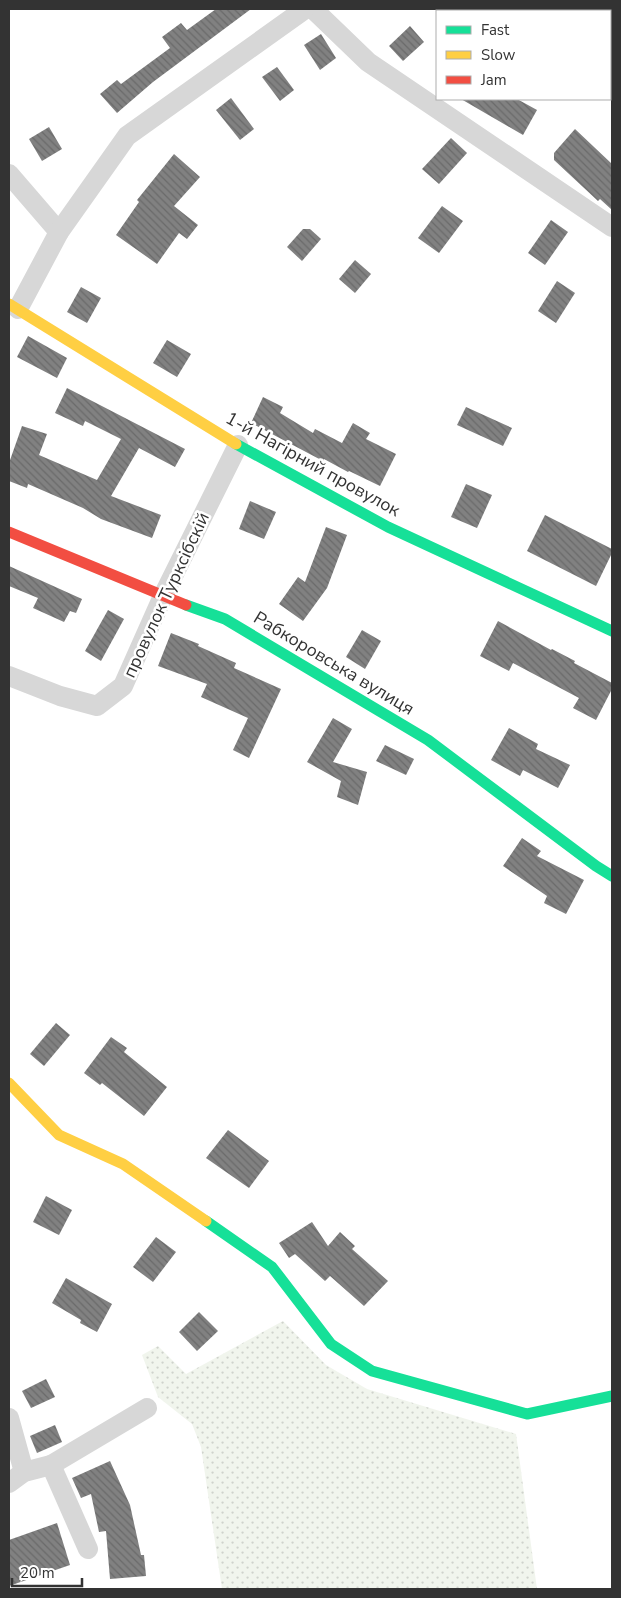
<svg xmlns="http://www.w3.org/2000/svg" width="621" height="1598" viewBox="0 0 621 1598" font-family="'Nunito Sans',sans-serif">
	<defs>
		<pattern id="grass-dots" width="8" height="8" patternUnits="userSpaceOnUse" patternTransform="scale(1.25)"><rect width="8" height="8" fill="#f1f5ed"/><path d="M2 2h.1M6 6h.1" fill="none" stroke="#cfd2cc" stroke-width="1.8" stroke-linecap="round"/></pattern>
		<pattern id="building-back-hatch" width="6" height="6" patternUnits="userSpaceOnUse" patternTransform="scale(1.25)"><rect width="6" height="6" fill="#818181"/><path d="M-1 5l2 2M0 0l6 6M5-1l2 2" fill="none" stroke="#6a6a6a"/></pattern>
	</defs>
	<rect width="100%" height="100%" fill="#fff"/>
	<polygon fill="url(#grass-dots)" points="283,1321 326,1365 367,1389 516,1434 537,1589 222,1589 201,1447 192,1424 158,1397 142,1355 158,1346 186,1374"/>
	<g fill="url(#building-back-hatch)">
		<polygon points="216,9 251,9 153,82 117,113 100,94 117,80 121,84 170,48 162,37 181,23 187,30"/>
		<polygon points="410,26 424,42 403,61 389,46"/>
		<polygon points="321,34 336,58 320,70 304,45"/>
		<polygon points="277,67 294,90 280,101 262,77"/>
		<polygon points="231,98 254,129 240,140 216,110"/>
		<polygon points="461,99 517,99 537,110 523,135"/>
		<polygon points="49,127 62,149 42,161 29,139"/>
		<polygon points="575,129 612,164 612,210 600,199 598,201 554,160 554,153"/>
		<polygon points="451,138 467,153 439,184 422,169"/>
		<polygon points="174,154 200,177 174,206 198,225 187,239 179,233 157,264 116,235 139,202 137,200"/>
		<polygon points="442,206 463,221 439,253 418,238"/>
		<polygon points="551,220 568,232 545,265 528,253"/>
		<polygon points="303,229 310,229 321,239 302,261 287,247"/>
		<polygon points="355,260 371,274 355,293 339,279"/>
		<polygon points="557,281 575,293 556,323 538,311"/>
		<polygon points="81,287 101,298 87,323 67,312"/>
		<polygon points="28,336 67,358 57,378 17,357"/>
		<polygon points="167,340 191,354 177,377 153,363"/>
		<polygon points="67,388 185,449 175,467 139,448 111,496 161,515 152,538 101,519 83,508 28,484 27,488 9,481 9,463 22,426 47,434 39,455 97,480 121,439 85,421 83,426 55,413"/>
		<polygon points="263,397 283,407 280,413 313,433 315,429 342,443 353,423 370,433 366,439 396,454 380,486 349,471 348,472 324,459 323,461 251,423"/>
		<polygon points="466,407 512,428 503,446 457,425"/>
		<polygon points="466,484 492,495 477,528 451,517"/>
		<polygon points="250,501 276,512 264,539 239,529"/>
		<polygon points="545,515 612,549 612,553 596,586 527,551"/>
		<polygon points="326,527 347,535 327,588 303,621 279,604 298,577 305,582"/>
		<polygon points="9,566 82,599 76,613 70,611 64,622 33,608 38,598 9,586"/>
		<polygon points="108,610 124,619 101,661 85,651"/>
		<polygon points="498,621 551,650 552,649 575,661 574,663 612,683 612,689 596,720 573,708 579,698 513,663 509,671 480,656"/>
		<polygon points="362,630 381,641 365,669 346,657"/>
		<polygon points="171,633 199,644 198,646 236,663 234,668 281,689 249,758 233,750 248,718 201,697 207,684 158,666"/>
		<polygon points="333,718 352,729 333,762 367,772 358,805 337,797 341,781 307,762"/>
		<polygon points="509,728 538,744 536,749 570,765 558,788 523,770 520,776 491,760"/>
		<polygon points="385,745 414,759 406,775 376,761"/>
		<polygon points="522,838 541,851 537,856 584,880 566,914 544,903 547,896 503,866"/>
		<polygon points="56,1023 70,1035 44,1066 30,1054"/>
		<polygon points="111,1037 127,1048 124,1052 167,1087 144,1116 102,1083 100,1085 84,1073"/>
		<polygon points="228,1130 269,1161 249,1188 206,1158"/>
		<polygon points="46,1196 72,1210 59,1235 33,1222"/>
		<polygon points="312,1222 328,1246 340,1232 355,1246 352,1249 388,1281 364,1306 330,1276 325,1281 295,1254 289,1258 279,1243"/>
		<polygon points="156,1237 176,1252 153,1282 133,1267"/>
		<polygon points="66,1278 112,1304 97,1332 80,1323 81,1320 52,1303"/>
		<polygon points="199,1312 218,1331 197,1351 179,1332"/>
		<polygon points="46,1379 55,1397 31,1408 22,1391"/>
		<polygon points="55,1425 62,1442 37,1453 30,1436"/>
		<polygon points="110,1461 130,1505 141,1555 144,1555 146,1576 110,1579 106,1531 99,1532 91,1494 81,1498 72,1478"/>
		<polygon points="57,1523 70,1565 9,1586 9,1540"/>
	</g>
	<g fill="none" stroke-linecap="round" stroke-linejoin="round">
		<g stroke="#d7d7d7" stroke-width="20">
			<polyline points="313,9 368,62 612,227"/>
			<polyline points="9,174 59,232"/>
			<polyline points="18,309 59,232 127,136 305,9"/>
			<polyline points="9,676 60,696 97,706 123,686 163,596 238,445"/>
			<polyline points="9,1418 24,1472"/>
			<polyline points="51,1465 88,1549"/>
			<polyline points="9,1483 24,1472 51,1465 147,1408"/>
		</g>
		<g stroke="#16e098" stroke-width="11">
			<polyline points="236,444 388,527 612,631"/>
			<polyline points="186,605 225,619 428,740 596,866 612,876"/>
			<polyline points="206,1221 272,1267 331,1344 372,1371 527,1414 612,1396"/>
		</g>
		<g stroke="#ffcf43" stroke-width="11">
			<polyline points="9,304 236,444"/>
			<polyline points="9,1083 59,1135 123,1164 206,1221"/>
		</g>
		<polyline stroke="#f24e42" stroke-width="11" points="9,532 186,605"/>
	</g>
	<g text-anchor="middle" stroke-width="5" stroke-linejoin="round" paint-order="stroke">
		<g font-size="18" fill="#333" stroke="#fff">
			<text transform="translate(313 464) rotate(29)" y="6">1-й Нагірний провулок</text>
			<text transform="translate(166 595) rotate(-65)" y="6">провулок Турксібскій</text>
			<text transform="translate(334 663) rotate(31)" y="6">Рабкоровська вулиця</text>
		</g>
	</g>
	<rect width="621" height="1598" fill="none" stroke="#333333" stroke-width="20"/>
	<rect x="436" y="10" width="175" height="90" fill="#ffffff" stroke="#adadad"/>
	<rect x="446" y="26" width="25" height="8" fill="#16e098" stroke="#adadad"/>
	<text x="481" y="35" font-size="15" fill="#333333">Fast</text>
	<rect x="446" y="51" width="25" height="8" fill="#ffcf43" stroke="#adadad"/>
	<text x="481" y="60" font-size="15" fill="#333333">Slow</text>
	<rect x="446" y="76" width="25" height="8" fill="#f24e42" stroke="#adadad"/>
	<text x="481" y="85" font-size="15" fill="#333333">Jam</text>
	<path d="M12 1578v8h70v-8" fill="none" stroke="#333333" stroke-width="2.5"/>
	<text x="20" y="1578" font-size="15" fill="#333333" stroke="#ffffff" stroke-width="4" paint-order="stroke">20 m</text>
</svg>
